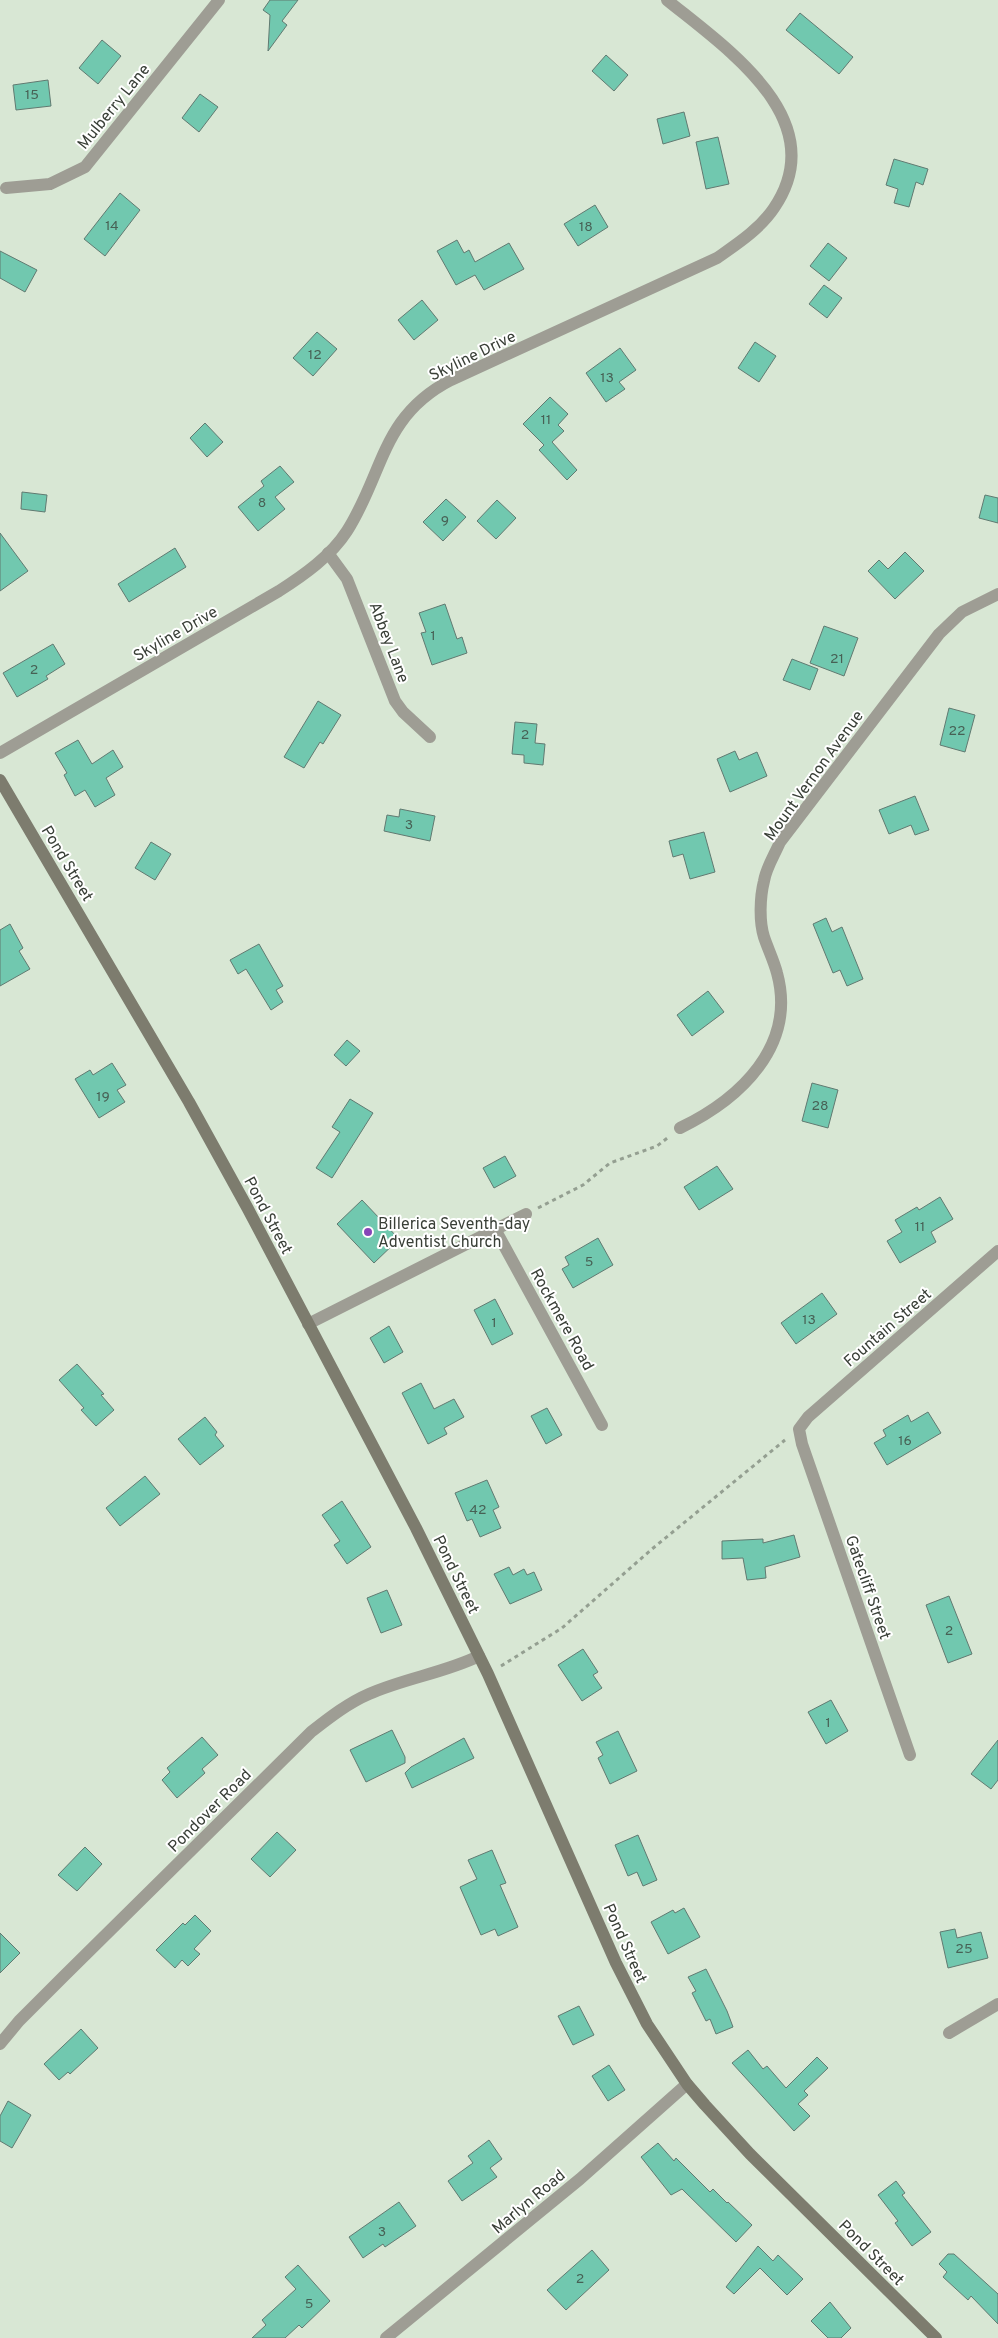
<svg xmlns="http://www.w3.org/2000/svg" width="998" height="2338" viewBox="0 0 998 2338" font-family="Overpass,sans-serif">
	<rect width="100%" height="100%" fill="#d8e7d4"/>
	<g fill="#71c8af" stroke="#617a71">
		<polygon points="270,0 298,0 282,21 287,25 268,51 270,15 263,10"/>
		<polygon points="800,13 853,57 839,74 786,30"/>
		<polygon points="102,40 121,56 98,84 79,68"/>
		<polygon points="606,55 628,75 614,91 592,71"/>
		<polygon points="48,80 51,106 16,110 13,85"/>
		<polygon points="200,94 218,107 199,132 182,118"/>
		<polygon points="684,112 690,136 663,144 657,119"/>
		<polygon points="718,137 729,184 706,189 696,142"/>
		<polygon points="894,159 928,169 923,185 916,182 909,207 894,203 898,189 886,185"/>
		<polygon points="120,193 140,210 105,256 84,239"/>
		<polygon points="595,205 608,227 578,246 564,224"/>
		<polygon points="457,240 464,253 469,250 475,262 509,243 524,269 484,290 475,275 456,285 437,251"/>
		<polygon points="828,243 847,258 829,281 810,266"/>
		<polygon points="0,251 37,270 25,292 0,278"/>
		<polygon points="824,285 842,298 827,318 809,304"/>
		<polygon points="422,300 438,320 414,340 398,320"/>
		<polygon points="317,332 337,349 313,376 293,358"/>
		<polygon points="755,342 776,356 759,382 738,368"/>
		<polygon points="620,348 636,370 619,382 625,389 606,402 586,373"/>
		<polygon points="550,397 568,414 558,425 564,431 552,442 577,470 567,480 539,450 544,445 523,424"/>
		<polygon points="205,423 223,442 207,457 190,438"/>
		<polygon points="280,466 294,482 275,497 285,509 258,531 238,507 264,486 261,481"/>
		<polygon points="22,492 47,495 45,512 21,509"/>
		<polygon points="985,495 998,498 998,523 979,518"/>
		<polygon points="446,499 466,517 443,541 423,522"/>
		<polygon points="497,500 516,518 496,539 477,521"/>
		<polygon points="0,533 28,571 0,591"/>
		<polygon points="175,548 186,567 129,602 118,584"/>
		<polygon points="905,552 924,571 895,599 868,571 879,560 888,569"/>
		<polygon points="445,604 457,639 462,637 467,653 432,665 421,633 426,632 419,613"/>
		<polygon points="824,626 858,638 844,676 810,663"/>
		<polygon points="53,644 65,664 46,676 48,679 17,697 3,673"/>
		<polygon points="792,659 818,669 810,690 783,680"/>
		<polygon points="318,701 341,715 323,744 320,742 304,768 284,757"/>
		<polygon points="949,708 975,715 965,752 940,745"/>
		<polygon points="515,722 537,724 535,743 545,744 543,765 524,763 524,755 512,754"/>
		<polygon points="78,740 92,764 113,750 123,767 106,778 115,795 95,807 85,790 75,796 64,775 67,773 55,753"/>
		<polygon points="735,751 739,760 757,752 767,776 730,792 717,759"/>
		<polygon points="915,796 929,830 915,835 911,825 889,834 879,810"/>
		<polygon points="400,809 435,816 430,841 384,831 387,815 399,817"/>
		<polygon points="704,832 715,872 690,879 683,854 673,857 669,841"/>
		<polygon points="151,842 171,854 155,880 135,868"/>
		<polygon points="826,918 832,932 842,927 863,979 847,986 840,970 833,973 813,924"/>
		<polygon points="10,924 23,948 19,951 30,969 0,986 0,930"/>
		<polygon points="259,944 283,986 276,990 283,1002 271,1010 246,969 238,974 230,960"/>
		<polygon points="708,991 724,1012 692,1036 677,1015"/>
		<polygon points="347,1040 360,1051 346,1066 334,1055"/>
		<polygon points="112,1063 126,1085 117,1090 125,1102 99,1118 75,1079 90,1070 93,1075"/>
		<polygon points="812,1083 838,1090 828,1128 802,1121"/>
		<polygon points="350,1099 373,1113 332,1178 316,1168 340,1132 332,1127"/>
		<polygon points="505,1156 516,1176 494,1188 483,1168"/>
		<polygon points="717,1166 733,1189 699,1210 684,1187"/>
		<polygon points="940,1197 953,1219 931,1232 936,1242 900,1263 887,1241 902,1232 895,1220 917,1207 919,1210"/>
		<polygon points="362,1200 399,1239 374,1263 337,1224"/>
		<polygon points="598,1238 613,1265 573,1288 562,1269 569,1265 565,1257"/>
		<polygon points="822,1293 837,1314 796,1344 781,1323"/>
		<polygon points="495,1299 513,1334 492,1345 474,1310"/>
		<polygon points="389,1326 403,1352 384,1363 370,1338"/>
		<polygon points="77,1364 104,1394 101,1395 114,1410 96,1426 81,1410 84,1408 59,1380"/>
		<polygon points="421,1383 434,1409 454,1399 464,1417 444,1428 447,1434 428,1444 402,1393"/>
		<polygon points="547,1408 562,1435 546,1444 531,1416"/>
		<polygon points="928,1412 941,1433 887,1465 874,1443 886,1436 883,1430 908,1415 911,1422"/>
		<polygon points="205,1417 217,1432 215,1435 224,1446 200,1465 178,1439"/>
		<polygon points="145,1476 160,1494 120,1526 106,1508"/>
		<polygon points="487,1480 499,1507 493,1510 501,1528 480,1537 472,1519 467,1521 455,1493"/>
		<polygon points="342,1501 371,1547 347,1564 334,1545 340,1541 322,1515"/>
		<polygon points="794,1535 800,1557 765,1567 766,1578 747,1580 743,1558 722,1559 722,1541 763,1539 763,1543"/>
		<polygon points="509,1567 513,1575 524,1569 527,1575 534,1572 542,1590 510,1604 494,1574"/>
		<polygon points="387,1590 402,1625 381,1633 367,1598"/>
		<polygon points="949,1596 972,1654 948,1663 926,1605"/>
		<polygon points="583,1649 598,1672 593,1675 602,1688 582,1701 558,1665"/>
		<polygon points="831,1700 848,1731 826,1744 808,1712"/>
		<polygon points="392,1730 405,1757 405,1763 366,1782 350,1750"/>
		<polygon points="618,1731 637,1771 610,1784 598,1758 603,1755 596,1742"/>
		<polygon points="202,1737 218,1755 202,1769 205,1773 177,1798 162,1780 170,1772 167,1768"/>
		<polygon points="464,1738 474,1758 412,1788 405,1773 411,1767"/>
		<polygon points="998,1740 998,1780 991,1789 971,1774"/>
		<polygon points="277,1832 296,1850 270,1877 251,1859"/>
		<polygon points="638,1835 657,1880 643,1886 637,1872 628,1876 615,1845"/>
		<polygon points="85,1847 102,1864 77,1891 58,1875"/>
		<polygon points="492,1850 506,1883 500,1885 518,1927 498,1936 495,1929 481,1935 460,1887 477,1879 468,1860"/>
		<polygon points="684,1908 700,1937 668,1954 651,1922 673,1910 675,1913"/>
		<polygon points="195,1915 211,1931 194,1949 200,1954 188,1966 182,1960 175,1968 156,1950 183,1923 185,1925"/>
		<polygon points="955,1929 957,1938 981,1932 988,1958 948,1968 940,1932"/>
		<polygon points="0,1933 20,1953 0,1973"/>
		<polygon points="706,1969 727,2011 733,2027 716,2034 710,2019 706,2021 692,1993 696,1991 688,1977"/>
		<polygon points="579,2006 594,2035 573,2045 558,2016"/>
		<polygon points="81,2029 98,2048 70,2074 68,2072 59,2080 44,2064"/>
		<polygon points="748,2050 763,2069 767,2066 786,2088 817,2057 828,2068 804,2091 808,2095 798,2104 810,2116 794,2131 732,2063"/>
		<polygon points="609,2065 625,2090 608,2101 592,2076"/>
		<polygon points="8,2101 31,2115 12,2148 0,2141 0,2116"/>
		<polygon points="489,2140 502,2159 490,2168 497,2177 462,2201 448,2181 473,2163 468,2156"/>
		<polygon points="658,2143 674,2161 676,2158 710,2192 713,2189 727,2203 728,2202 752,2225 736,2242 682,2189 671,2195 641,2157"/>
		<polygon points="896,2181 905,2193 902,2195 931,2232 912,2246 895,2223 898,2221 878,2195"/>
		<polygon points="399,2202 416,2226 385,2247 383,2244 363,2258 349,2237"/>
		<polygon points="758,2246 773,2261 778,2255 803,2279 787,2295 760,2268 734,2294 726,2287"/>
		<polygon points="592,2250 609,2270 566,2310 547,2290"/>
		<polygon points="948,2254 954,2254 998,2294 998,2324 971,2296 968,2300 943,2277 947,2272 939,2264"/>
		<polygon points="298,2265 330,2301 302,2328 299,2325 285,2338 252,2338 266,2325 262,2320 296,2289 285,2277"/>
		<polygon points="830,2302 851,2328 841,2338 828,2338 811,2321"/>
	</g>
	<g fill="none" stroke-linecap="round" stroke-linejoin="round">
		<g stroke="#949f91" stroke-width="3" stroke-dasharray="4 4" stroke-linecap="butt">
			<polyline points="538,1208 583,1185 610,1163 657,1146 670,1136"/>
			<polyline points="501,1666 562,1628 652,1549 785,1440"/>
		</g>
		<g stroke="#9e9d94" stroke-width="12">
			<polyline points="6,188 50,184 85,167 219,0"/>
			<polyline points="328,553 347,579 395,701 403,712 430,737"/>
			<path d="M0,753L279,591C304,575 331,556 347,531C384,473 381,416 451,380L717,258C737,244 760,229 774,208C834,120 726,48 667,0"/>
			<path d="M680,1128C740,1099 797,1046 777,973C774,961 768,949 764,937C759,921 760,897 764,881C766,868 775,854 780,842L939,634L962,612L998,594"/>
			<polyline points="495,1229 602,1425"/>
			<polyline points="308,1324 526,1214"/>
			<polyline points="910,1755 802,1444 799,1429 808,1417 998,1251"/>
			<polyline points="949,2033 998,2004"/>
			<path d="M0,2044L19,2021L63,1977L311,1732C329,1718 348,1703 369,1694C405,1678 444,1673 479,1656"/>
			<polyline points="386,2338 580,2179 687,2084"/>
		</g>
		<polyline stroke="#7d7c6e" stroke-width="12" points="0,780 189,1102 248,1209 416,1528 488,1674 616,1963 647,2024 687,2084 705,2105 750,2154 936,2338"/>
	</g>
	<circle fill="#8744b8" stroke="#fff" stroke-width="2" cx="368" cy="1232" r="5"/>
	<g text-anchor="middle" stroke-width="4" stroke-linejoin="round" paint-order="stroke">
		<g font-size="14" fill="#476155">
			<text x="32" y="99">15</text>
			<text x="112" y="230">14</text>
			<text x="586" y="231">18</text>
			<text x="315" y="359">12</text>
			<text x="607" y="382">13</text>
			<text x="546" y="424">11</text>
			<text x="262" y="507">8</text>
			<text x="445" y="525">9</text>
			<text x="433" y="640">1</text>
			<text x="837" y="663">21</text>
			<text x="34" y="674">2</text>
			<text x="957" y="735">22</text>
			<text x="525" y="739">2</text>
			<text x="409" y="829">3</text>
			<text x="103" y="1101">19</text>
			<text x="820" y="1110">28</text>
			<text x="920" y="1231">11</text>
			<text x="589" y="1266">5</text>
			<text x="809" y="1324">13</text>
			<text x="494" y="1327">1</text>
			<text x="905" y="1445">16</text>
			<text x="478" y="1514">42</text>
			<text x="949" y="1635">2</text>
			<text x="828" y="1727">1</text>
			<text x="964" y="1953">25</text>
			<text x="382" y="2236">3</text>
			<text x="580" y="2283">2</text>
			<text x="309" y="2308">5</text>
		</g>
		<g font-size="16" fill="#393f37" stroke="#fff">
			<text transform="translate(113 106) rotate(-51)" y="6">Mulberry Lane</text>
			<text transform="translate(472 355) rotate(-26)" y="6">Skyline Drive</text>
			<text transform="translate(175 633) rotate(-30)" y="6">Skyline Drive</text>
			<text transform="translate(390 642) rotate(69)" y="6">Abbey Lane</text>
			<text transform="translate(813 775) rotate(-54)" y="6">Mount Vernon Avenue</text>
			<text transform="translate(68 863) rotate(59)" y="6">Pond Street</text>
			<text transform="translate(269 1215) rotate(62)" y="6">Pond Street</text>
			<text transform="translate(563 1319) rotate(61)" y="6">Rockmere Road</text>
			<text transform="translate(887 1327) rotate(-41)" y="6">Fountain Street</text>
			<text transform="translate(457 1574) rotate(64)" y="6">Pond Street</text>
			<text transform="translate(869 1587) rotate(71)" y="6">Gatecliff Street</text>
			<text transform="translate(209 1810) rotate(-45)" y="6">Pondover Road</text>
			<text transform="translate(626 1943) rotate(66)" y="6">Pond Street</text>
			<text transform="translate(528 2201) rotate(-40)" y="6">Marlyn Road</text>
			<text transform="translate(872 2252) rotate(45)" y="6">Pond Street</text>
		</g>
		<g font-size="16" fill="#393f37" stroke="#fff" text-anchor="start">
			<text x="378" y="1229">Billerica Seventh-day<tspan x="378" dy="18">Adventist Church</tspan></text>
		</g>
	</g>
</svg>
